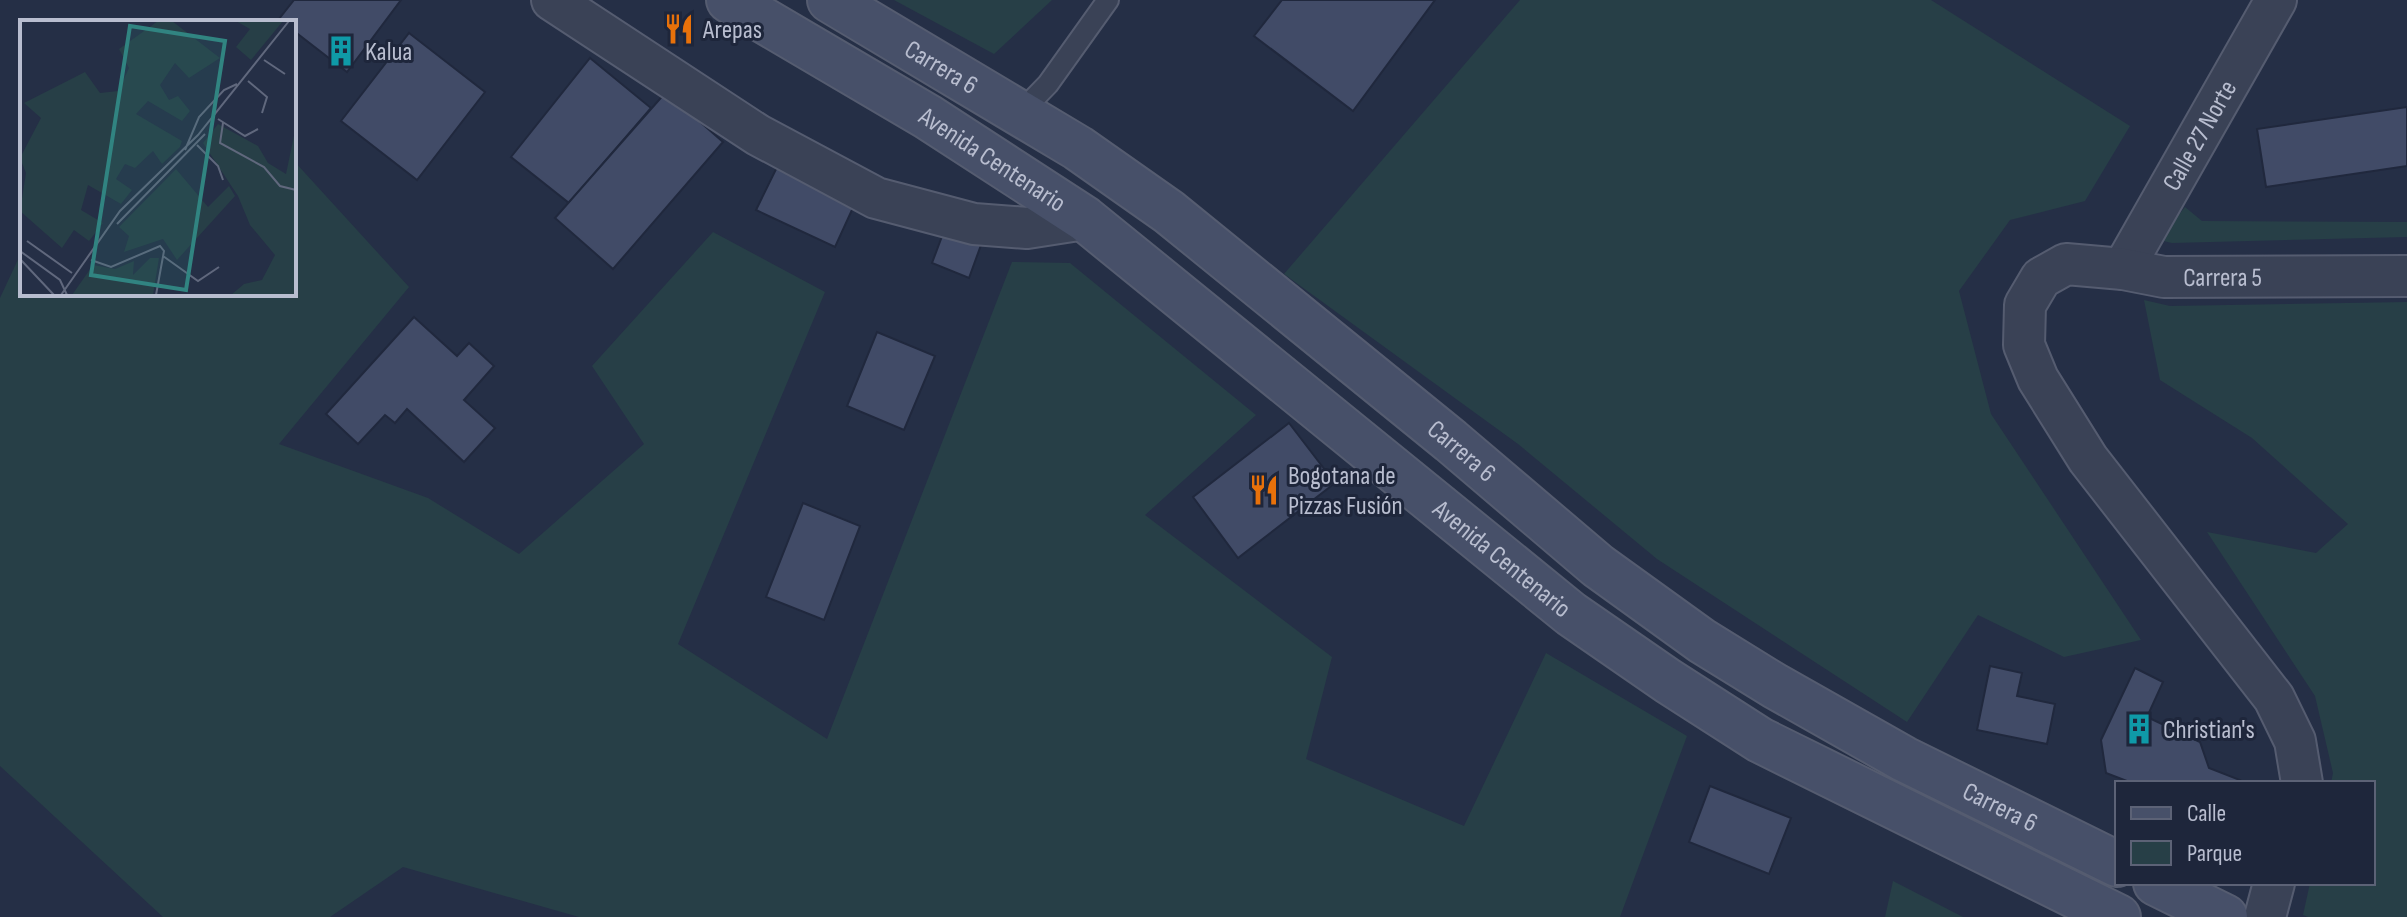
<svg xmlns="http://www.w3.org/2000/svg" width="2407" height="917" viewBox="0 0 2407 917" font-family="'Sofia Sans Condensed',sans-serif">
	<rect width="100%" height="100%" fill="#252f46"/>
	<g fill="#273f47">
		<polygon points="894,0 1052,0 994,54"/>
		<polygon points="1520,0 1931,0 2130,126 2085,201 2010,220 1959,291 1991,414 2141,640 2064,657 1978,615 1907,722 1657,559 1518,444 1284,274"/>
		<polygon points="294,161 409,287 279,444 428,498 519,554 644,444 592,366 713,232 825,292 678,644 827,739 1012,262 1070,263 1256,415 1145,515 1332,657 1306,759 1464,826 1546,653 1687,736 1620,917 579,917 403,867 330,917 163,917 0,766 0,298 22,251 22,294 294,294"/>
		<polygon points="2185,207 2202,221 2407,222 2407,237 2172,243 2159,240"/>
		<polygon points="2144,300 2170,306 2407,302 2407,917 2308,917 2303,915 2310,883 2373,883 2373,783 2331,783 2333,773 2315,696 2207,532 2316,553 2348,524 2252,438 2160,380"/>
		<polygon points="1893,881 1963,917 1885,917"/>
	</g>
	<g fill="#414b67" stroke="#20283d" stroke-width="2">
		<polygon points="294,0 401,0 347,72 294,31 294,22 282,22 279,19"/>
		<polygon points="1282,0 1435,0 1353,111 1254,36"/>
		<polygon points="409,33 485,92 417,180 341,121"/>
		<polygon points="590,58 651,108 569,203 511,157"/>
		<polygon points="666,92 723,142 613,269 555,218"/>
		<polygon points="2407,107 2407,166 2266,187 2257,129"/>
		<polygon points="780,161 857,199 835,247 756,210"/>
		<polygon points="944,231 981,245 969,278 932,263"/>
		<polygon points="414,317 457,356 469,343 494,366 464,400 495,428 464,462 407,409 395,423 385,415 358,444 326,414"/>
		<polygon points="877,332 935,356 904,430 847,406"/>
		<polygon points="1289,423 1335,483 1238,558 1193,497"/>
		<polygon points="803,503 860,526 824,620 766,597"/>
		<polygon points="1990,666 2022,673 2017,696 2055,704 2047,744 1977,730"/>
		<polygon points="2135,668 2163,682 2147,717 2200,742 2209,768 2240,780 2239,783 2132,783 2106,773 2101,740"/>
		<polygon points="1710,786 1791,818 1769,874 1689,842"/>
	</g>
	<g fill="none" stroke-linecap="round" stroke-linejoin="round">
		<g stroke="#555c70" stroke-width="24">
			<polyline id="service" points="1020,113 1048,84 1108,0"/>
		</g>
		<g stroke="#555c70" stroke-width="44">
			<g id="minor">
				<polyline points="552,0 758,135 876,198 974,224 1027,228 1085,219"/>
				<path id="s1" d="M2123,269L2276,0"/>
				<path id="s2" d="M2302,783L2295,741L2274,698L2088,459L2038,379L2024,345L2025,305L2041,278L2066,264L2123,269L2164,277L2407,276"/>
				<polyline points="2265,917 2274,883"/>
			</g>
		</g>
		<g stroke="#555c70" stroke-width="48">
			<g id="secondary">
				<path id="s3" d="M729,0L928,117L1085,219L1571,614L1668,681L1760,740L2118,917"/>
				<path id="s4" d="M830,0L1078,148L1169,212L1451,441L1598,566L1702,641L1775,686L1904,759L2117,864"/>
				<polyline points="2156,883 2225,917"/>
			</g>
		</g>
		<use href="#service" stroke="#3a4256" stroke-width="20"/>
		<use href="#minor" stroke="#3a4256" stroke-width="40"/>
		<use href="#secondary" stroke="#475069" stroke-width="44"/>
	</g>
	<defs>
		<g id="restaurant-bare" transform="scale(2.4)"><path d="M-5-6h1v4h1v-4h1v4h1v-4h1v5L-1.5 .5V6h-2V.5L-5-1ZM5-6V6H3V1.5H1.5Q1.5-4 5-6Z" fill="#e8710a" stroke="#1e263b" stroke-width="2.5" paint-order="stroke"/></g>
		<g id="building-bare" transform="scale(2.4)"><path d="M-4-6H4V6H1V3H-1V6H-4ZM-2.5-4.3h1.7v1.8h-1.7ZM.8-4.3h1.7v1.8H.8ZM-2.5-1h1.7V.8h-1.7ZM.8-1h1.7V.8H.8Z" fill="#0f9aa8" stroke="#1e263b" stroke-width="2.5" paint-order="stroke"/></g>
	</defs>
	<g fill-rule="evenodd">
		<use href="#restaurant-bare" x="679" y="29"/>
		<use href="#building-bare" x="341" y="51"/>
		<use href="#restaurant-bare" x="1264" y="490"/>
		<use href="#building-bare" x="2139" y="729"/>
	</g>
	<g text-anchor="middle" stroke-width="6" stroke-linejoin="round" paint-order="stroke">
		<g font-size="26" fill="#b8bdcf" stroke="#1e263b" text-anchor="start">
			<text x="703" y="38">Arepas</text>
			<text x="365" y="60">Kalua</text>
			<text x="1288" y="484">Bogotana de<tspan x="1288" dy="30">Pizzas Fusión</tspan></text>
			<text x="2163" y="738">Christian's</text>
		</g>
		<g font-size="26" fill="#b8bdcf" stroke="#1e263b">
			<text dy="9" stroke="none"><textPath href="#s4" startOffset="130">Carrera 6</textPath></text>
			<text dy="9" stroke="none"><textPath href="#s1" startOffset="154">Calle 27 Norte</textPath></text>
			<text dy="9" stroke="none"><textPath href="#s3" startOffset="308">Avenida Centenario</textPath></text>
			<text dy="9" stroke="none"><textPath href="#s2" startOffset="782">Carrera 5</textPath></text>
			<text dy="9" stroke="none"><textPath href="#s4" startOffset="778">Carrera 6</textPath></text>
			<text dy="9" stroke="none"><textPath href="#s3" startOffset="956">Avenida Centenario</textPath></text>
			<text dy="9" stroke="none"><textPath href="#s4" startOffset="1426">Carrera 6</textPath></text>
		</g>
	</g>
	<g transform="translate(20 20)">
		<rect width="276" height="276" fill="#252f46"/>
		<path d="M138,1H152L200,38L169,58L155,43L140,65L149,80L158,76L170,91L162,101L128,81L116,94L162,121L160,127L142,144L133,131L115,148L105,144L96,159L112,170L101,184L68,165L61,190L83,203L69,221L54,210L42,228L0,191L6,153L0,138L21,98L4,83L65,52L80,73L98,71L109,48L99,29ZM216,1H263L231,40L216,27L230,9ZM198,104L238,126L248,143L266,154L276,106V275H211L224,264L242,260L255,235L230,205L218,176L183,123ZM156,149L188,187L209,166L215,176L157,240L143,219L104,232L109,216L99,207ZM130,238H139L133,275H52L73,245L95,249L114,241L113,255Z" fill="#273f47"/>
		<path fill="none" stroke="#60687d" stroke-width="2" d="M244,40L265,54M228,61L247,77L242,93M198,99L225,116L238,109M203,103L200,123L244,147L260,166L276,170M177,125L198,146L203,160M165,130L179,97L204,70L217,64M97,204L185,114M7,221L52,253M0,231L40,260L47,275M143,236L178,261L199,247M0,239L34,275M71,240L91,247L140,226L144,231L136,275M41,275L100,191L178,115L269,1"/>
		<path fill="#318481" fill-opacity="0.15" stroke="#318481" stroke-width="4" d="M110,6L205,21L166,270L71,255Z"/>
		<rect width="276" height="276" fill="none" stroke="#b8bdcf" stroke-width="4"/>
	</g>
	<rect x="2115" y="781" width="260" height="104" fill="#1e263b" stroke="#5c6276" stroke-width="2"/>
	<rect x="2131" y="807" width="40" height="12" fill="#475069" stroke="#5c6276" stroke-width="2"/>
	<text x="2187" y="821" font-size="24" fill="#b8bdcf">Calle</text>
	<rect x="2131" y="841" width="40" height="24" fill="#273f47" stroke="#5c6276" stroke-width="2"/>
	<text x="2187" y="861" font-size="24" fill="#b8bdcf">Parque</text>
</svg>
